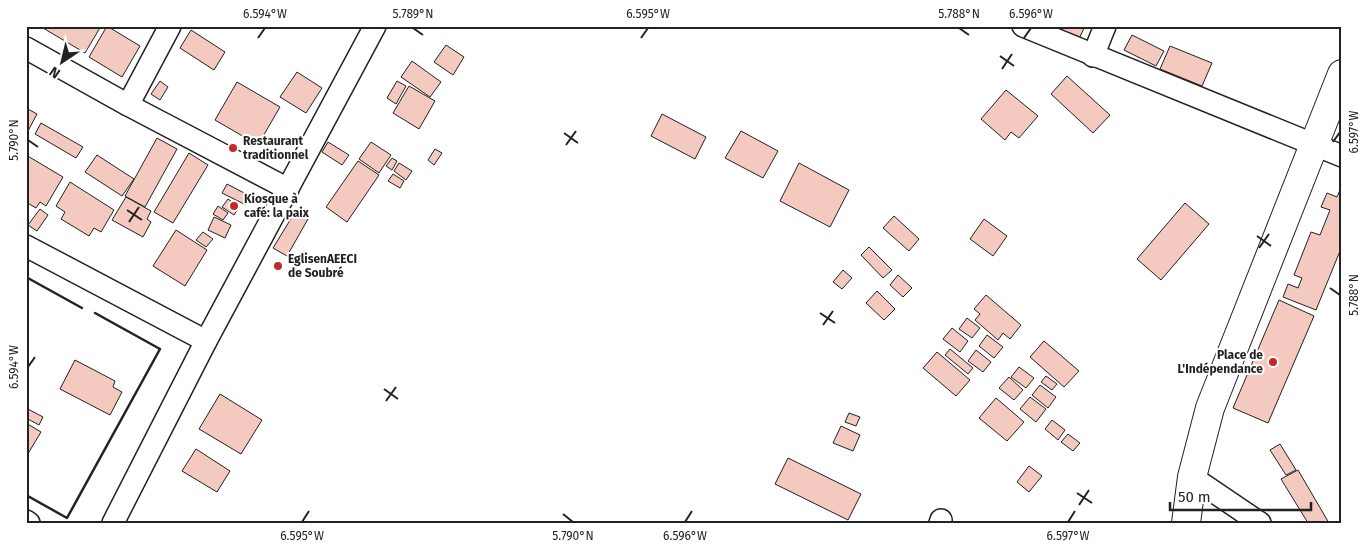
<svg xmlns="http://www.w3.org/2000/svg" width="1368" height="549" viewBox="0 0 1368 549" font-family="'Fira Sans',sans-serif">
	<rect width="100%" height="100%" fill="#fff"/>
	<g fill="#f3c9c0" stroke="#222">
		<polygon points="45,26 101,26 85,53 43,28"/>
		<polygon points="107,26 140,46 122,77 89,57"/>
		<polygon points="1047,26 1085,26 1078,41"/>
		<polygon points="191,30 225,52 214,70 180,48"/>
		<polygon points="1132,35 1164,51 1156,66 1124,50"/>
		<polygon points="446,45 464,57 453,75 434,62"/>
		<polygon points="1170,46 1212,63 1202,86 1160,69"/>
		<polygon points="412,61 441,82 430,97 401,77"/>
		<polygon points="297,72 322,88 306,113 280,97"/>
		<polygon points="1067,76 1110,115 1093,133 1051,94"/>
		<polygon points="160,81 168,87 160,100 151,94"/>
		<polygon points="397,81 406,86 396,104 387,98"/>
		<polygon points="237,82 280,107 258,145 215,120"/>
		<polygon points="409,86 435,101 419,129 393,113"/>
		<polygon points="1006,90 1038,116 1019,138 1011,132 1005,140 981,119"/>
		<polygon points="26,108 37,114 28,131 26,130"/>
		<polygon points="662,114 706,137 695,159 651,136"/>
		<polygon points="41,123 83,147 76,158 35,134"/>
		<polygon points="741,131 778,151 763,178 725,158"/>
		<polygon points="157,138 177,149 145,207 125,196"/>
		<polygon points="328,142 349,155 342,165 322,152"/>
		<polygon points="371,142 391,155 379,173 359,159"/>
		<polygon points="435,149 442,153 434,165 428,160"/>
		<polygon points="189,153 208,165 173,223 154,212"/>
		<polygon points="26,155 63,177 46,206 40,202 36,208 26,202"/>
		<polygon points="97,155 134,179 122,196 85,172"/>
		<polygon points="392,158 397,161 392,170 386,166"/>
		<polygon points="358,161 379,175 347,222 326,207"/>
		<polygon points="399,163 412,171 406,180 394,171"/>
		<polygon points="799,163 849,190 830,227 780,201"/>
		<polygon points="393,174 404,181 400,188 388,181"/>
		<polygon points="70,182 114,210 101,232 94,228 89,236 61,219 65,212 56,206"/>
		<polygon points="227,184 250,196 246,205 222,193"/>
		<polygon points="1342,185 1342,246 1316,310 1283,297 1288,284 1298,288 1302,278 1294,275 1311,232 1320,235 1330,210 1321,207 1327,193 1337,197"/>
		<polygon points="126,197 151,211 147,219 151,222 143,237 112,220"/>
		<polygon points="228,199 239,207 234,215 222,207"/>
		<polygon points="1185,203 1209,224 1161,280 1137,259"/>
		<polygon points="218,206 228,213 223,220 213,214"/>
		<polygon points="40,209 48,215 37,231 28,225"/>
		<polygon points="295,212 308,219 287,256 273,248"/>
		<polygon points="894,216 919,239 909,251 883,228"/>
		<polygon points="214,217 231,225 225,238 208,230"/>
		<polygon points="984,219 1007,236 993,256 970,239"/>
		<polygon points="176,230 207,250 185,286 153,266"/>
		<polygon points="203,232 213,239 206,247 196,240"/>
		<polygon points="869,247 892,270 883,278 861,255"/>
		<polygon points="843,270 852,278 842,289 833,282"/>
		<polygon points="898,275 912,288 903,297 890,285"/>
		<polygon points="877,291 895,309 884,320 866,303"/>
		<polygon points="986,295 1021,325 1010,339 1003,333 998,340 975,320 980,314 974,309"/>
		<polygon points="1279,300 1314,316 1268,423 1233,408"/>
		<polygon points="967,318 980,328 972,338 959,329"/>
		<polygon points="952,328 968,341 960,352 943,339"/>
		<polygon points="987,335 1003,347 994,358 979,346"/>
		<polygon points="1044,341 1079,371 1064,387 1030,357"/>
		<polygon points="950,349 973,368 968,374 945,355"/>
		<polygon points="976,350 991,362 983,372 968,361"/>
		<polygon points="937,352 970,380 956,396 923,368"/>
		<polygon points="75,360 115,381 113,387 122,392 110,415 60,389"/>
		<polygon points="1019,367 1034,378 1026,388 1011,377"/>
		<polygon points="1046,376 1057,384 1052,390 1041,382"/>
		<polygon points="1009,377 1023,390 1014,400 999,388"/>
		<polygon points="1040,385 1056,397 1048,408 1032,395"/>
		<polygon points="220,394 262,420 241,454 199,429"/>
		<polygon points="1030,397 1046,409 1036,422 1020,409"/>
		<polygon points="996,398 1024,422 1007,441 979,418"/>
		<polygon points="26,408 43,417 39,425 26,418"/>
		<polygon points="849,413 860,417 856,426 845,422"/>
		<polygon points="1052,420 1065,430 1058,440 1045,429"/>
		<polygon points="26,423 41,432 26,457"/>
		<polygon points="841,426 860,435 853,451 833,443"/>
		<polygon points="1068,434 1080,443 1073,451 1061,442"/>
		<polygon points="1280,444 1296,470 1286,475 1270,450"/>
		<polygon points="196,449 230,471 217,492 182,471"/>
		<polygon points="788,458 861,494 848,520 775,484"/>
		<polygon points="1029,466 1042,476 1029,492 1017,482"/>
		<polygon points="1298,470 1329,523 1308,523 1281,479"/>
	</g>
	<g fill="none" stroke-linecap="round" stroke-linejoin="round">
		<g stroke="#222" stroke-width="24">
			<g id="minor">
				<polyline points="1023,26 1342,156"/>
				<polyline points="26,48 128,105 288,189"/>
				<polyline points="1093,56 1105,26"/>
				<polyline points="128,105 170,26"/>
				<polyline points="26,246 206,341"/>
				<polyline points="1192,477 1260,523"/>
				<polyline points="26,521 29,523"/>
				<polyline points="113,523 206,341 375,26"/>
				<polyline points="940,523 941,520"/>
			</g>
		</g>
		<g stroke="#222" stroke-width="30">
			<polyline id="major" points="1186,523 1192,477 1210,408 1342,74"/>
		</g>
		<use href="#minor" stroke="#fff" stroke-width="21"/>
		<use href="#major" stroke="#fff" stroke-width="28"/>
		<g stroke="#222" stroke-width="2.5">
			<polyline points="26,277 82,308"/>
			<polyline points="26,495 67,518 160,349 95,313"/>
		</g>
	</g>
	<path fill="none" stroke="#222" stroke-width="2" d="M413,28L423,35M959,28L969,35M258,38L265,28M641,38L648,28M1024,38L1031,28M1000,56L1014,66M1002,69L1012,54M564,133L578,143M28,140L38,147M1333,142L1340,132M566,145L576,131M127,210L142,220M129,222L139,207M1257,236L1271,246M1259,248L1269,234M1330,288L1340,295M820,313L835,323M823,325L833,311M28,367L35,357M384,389L398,399M386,401L396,387M1077,493L1092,503M1079,505L1089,490M563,514L573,522M302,522L309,511M685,522L692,511M1068,522L1075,511"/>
	<g fill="#c62828" stroke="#fff" stroke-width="2">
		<circle cx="233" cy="148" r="5"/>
		<circle cx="234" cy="206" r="5"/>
		<circle cx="278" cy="266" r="5"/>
		<circle cx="1273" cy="362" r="5"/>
	</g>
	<g text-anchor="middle" stroke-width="4" stroke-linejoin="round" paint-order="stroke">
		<g font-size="12" font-weight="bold" fill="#222" stroke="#fff" text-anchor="start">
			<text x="243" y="145">Restaurant<tspan x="243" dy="14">traditionnel</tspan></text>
			<text x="244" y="203">Kiosque à<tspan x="244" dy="14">café: la paix</tspan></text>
			<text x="288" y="263">EglisenAEECI<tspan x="288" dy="14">de Soubré</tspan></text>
			<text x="1263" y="359" text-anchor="end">Place de<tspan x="1263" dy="14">L'Indépendance</tspan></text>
		</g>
	</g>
	<rect width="1368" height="549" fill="none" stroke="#ffffff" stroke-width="55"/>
	<g transform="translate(62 62) rotate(215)" stroke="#ffffff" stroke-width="4" paint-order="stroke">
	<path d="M0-4L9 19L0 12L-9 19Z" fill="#222222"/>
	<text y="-8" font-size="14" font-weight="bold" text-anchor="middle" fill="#222222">N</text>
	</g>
	<path d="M1170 502v8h141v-8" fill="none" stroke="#222222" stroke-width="2.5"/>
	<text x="1178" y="502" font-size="15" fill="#222222" stroke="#ffffff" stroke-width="4" paint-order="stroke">50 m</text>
	<rect x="28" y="28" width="1312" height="494" fill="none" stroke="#222" stroke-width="2"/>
	<g font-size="12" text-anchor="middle" fill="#222">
		<text x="265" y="18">6.594°W</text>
		<text x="413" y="18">5.789°N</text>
		<text x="648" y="18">6.595°W</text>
		<text x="959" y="18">5.788°N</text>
		<text x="1031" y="18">6.596°W</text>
		<text transform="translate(1354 132) rotate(-90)" y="4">6.597°W</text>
		<text transform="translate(14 140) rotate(-90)" y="4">5.790°N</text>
		<text transform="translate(1354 295) rotate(-90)" y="4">5.788°N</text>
		<text transform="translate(14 367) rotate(-90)" y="4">6.594°W</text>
		<text x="302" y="540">6.595°W</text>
		<text x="573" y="540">5.790°N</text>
		<text x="685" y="540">6.596°W</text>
		<text x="1068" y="540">6.597°W</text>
	</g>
</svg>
